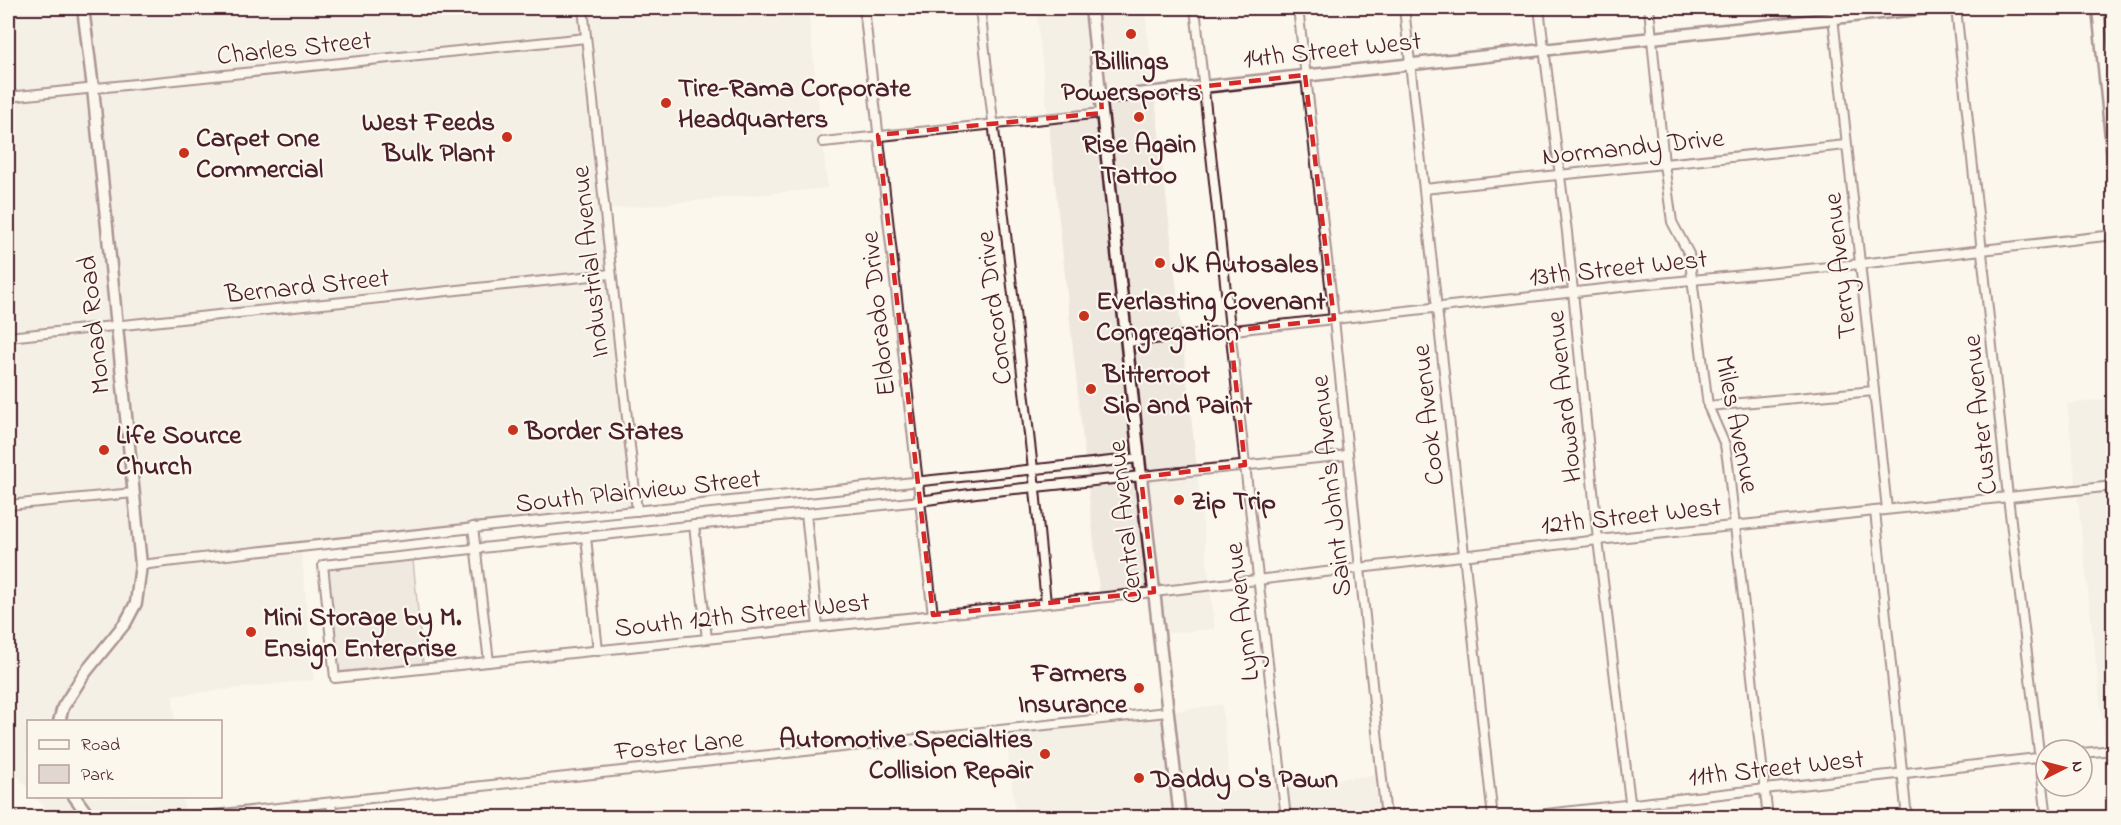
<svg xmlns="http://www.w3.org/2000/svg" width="2121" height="825" viewBox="0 0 2121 825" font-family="'Indie Flower',sans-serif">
	<rect width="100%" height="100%" fill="#fbf7ec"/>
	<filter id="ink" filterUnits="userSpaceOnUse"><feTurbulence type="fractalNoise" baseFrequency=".0167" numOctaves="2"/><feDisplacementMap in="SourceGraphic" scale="12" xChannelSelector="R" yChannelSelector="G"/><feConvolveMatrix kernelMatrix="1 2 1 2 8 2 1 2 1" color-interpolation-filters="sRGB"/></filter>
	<g filter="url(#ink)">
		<g fill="#eee7de">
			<polygon points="8,8 808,8 828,188 604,210 637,511 301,547 314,680 173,696 175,721 28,722 28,789 8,764"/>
			<polygon points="1036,8 1145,8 1215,629 1159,634 1154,592 1100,598"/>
			<polygon points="2098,8 2113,8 2113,167"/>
			<polygon points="2113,398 2113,817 2067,404"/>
			<polygon points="1222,704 1231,791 1382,774 1386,817 1016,817 1005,730 1167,712"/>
			<polygon points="35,797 183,797 186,817 53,817"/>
		</g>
		<polygon fill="#e2d7d0" stroke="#967b7e" stroke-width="1.5" points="413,560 423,663 337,672 326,569"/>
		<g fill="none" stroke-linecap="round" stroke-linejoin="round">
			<g stroke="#4a1f2b" stroke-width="12">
				<g id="street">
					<polyline points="583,8 637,511"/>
					<polyline points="864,8 933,615"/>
					<polyline points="980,8 1033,469 1046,603"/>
					<polyline points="1195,8 1245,465 1286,818"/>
					<polyline points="1298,8 1334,319 1386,818"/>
					<polyline points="1404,8 1493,818"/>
					<polyline points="1539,8 1567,232 1598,540 1632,818"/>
					<polyline points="1649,8 1664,164 1672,222 1689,254 1708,406 1725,445 1728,464 1768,818"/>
					<polyline points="1840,8 1841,16"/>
					<polyline points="1956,8 2008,497 2047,818"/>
					<polyline points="1833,17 1887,509"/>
					<polyline points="8,97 586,38"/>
					<polyline points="823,142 1102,113"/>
					<polyline points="1424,189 1846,145"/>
					<polyline points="8,337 611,274"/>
					<polyline points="1127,342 1639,285 1860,264 2114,235"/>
					<polyline points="1708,406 1874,391"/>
					<polyline points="1348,455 976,493 920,501 323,565 335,678 1154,592 1598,540 2114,486"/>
					<polyline points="8,505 134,493"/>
					<polyline points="1875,511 1907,818"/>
					<polyline points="806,513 818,627"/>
					<polyline points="694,525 707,639"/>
					<polyline points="473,527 489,662"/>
					<polyline points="586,537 598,651"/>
					<path d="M141,565C473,526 806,494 1139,458"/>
					<polyline points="2082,753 2114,750"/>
					<polyline points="331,803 333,818"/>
					<polyline points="195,817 1167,712"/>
					<polyline points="1511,818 2046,757"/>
				</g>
			</g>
			<g stroke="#4a1f2b" stroke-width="15">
				<g id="secondary">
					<polyline points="1091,8 1141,477 1180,818"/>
					<polyline points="2098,8 2114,167"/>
					<polyline points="1101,98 1927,8"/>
					<polyline points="59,722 63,707 84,674 126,622 136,603 141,565 93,88 83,8"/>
					<polyline points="74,796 90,818"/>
				</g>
			</g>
			<use href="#street" stroke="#fbf7ec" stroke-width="8"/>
			<use href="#secondary" stroke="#fbf7ec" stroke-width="10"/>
			<polyline stroke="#4a1f2b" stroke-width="2" points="8,802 21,818"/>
		</g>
	</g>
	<path d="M0 0H2121V825H0ZM1305,75L1334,319L1230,331L1245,465L1141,477L1154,592L933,615L878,135L1102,113L1101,98Z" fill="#fbf7ec" fill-opacity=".55" fill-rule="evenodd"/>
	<path fill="none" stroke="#d62828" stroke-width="4.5" stroke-dasharray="12 8" stroke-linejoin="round" d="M1305,75L1334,319L1230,331L1245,465L1141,477L1154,592L933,615L878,135L1102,113L1101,98Z"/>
	<g fill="#c8321e" stroke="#fbf7ec" stroke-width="2">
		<circle cx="1131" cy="34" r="6"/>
		<circle cx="666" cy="103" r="6"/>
		<circle cx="1139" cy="117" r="6"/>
		<circle cx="507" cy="137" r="6"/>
		<circle cx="184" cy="153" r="6"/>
		<circle cx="1160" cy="263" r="6"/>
		<circle cx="1084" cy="316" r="6"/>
		<circle cx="1091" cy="389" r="6"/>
		<circle cx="513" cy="430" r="6"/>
		<circle cx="104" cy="450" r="6"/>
		<circle cx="1179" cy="500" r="6"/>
		<circle cx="251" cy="632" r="6"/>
		<circle cx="1139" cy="688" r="6"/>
		<circle cx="1045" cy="754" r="6"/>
		<circle cx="1139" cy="778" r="6"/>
	</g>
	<g text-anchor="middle" stroke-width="4.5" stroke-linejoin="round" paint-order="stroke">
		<g font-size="27" fill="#4a1f2b" stroke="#fbf7ec">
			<text transform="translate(294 47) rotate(-6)" y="9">Charles Street</text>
			<text transform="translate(1332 49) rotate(-6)" y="9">14th Street West</text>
			<text transform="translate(1633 146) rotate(-6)" y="9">Normandy Drive</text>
			<text transform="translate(589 262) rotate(-96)" y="9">Industrial Avenue</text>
			<text transform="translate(1839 266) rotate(-96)" y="9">Terry Avenue</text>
			<text transform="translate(1618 267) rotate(-6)" y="9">13th Street West</text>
			<text transform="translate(307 285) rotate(-6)" y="9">Bernard Street</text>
			<text transform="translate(993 308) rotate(-97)" y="9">Concord Drive</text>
			<text transform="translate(877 314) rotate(-96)" y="9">Eldorado Drive</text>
			<text transform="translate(93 325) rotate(-96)" y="9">Monad Road</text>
			<text transform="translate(1563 397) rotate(-96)" y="9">Howard Avenue</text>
			<text transform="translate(1427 415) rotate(-96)" y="9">Cook Avenue</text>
			<text transform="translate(1979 415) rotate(-96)" y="9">Custer Avenue</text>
			<text transform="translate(1738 424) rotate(79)" y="9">Miles Avenue</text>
			<text transform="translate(1330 486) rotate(-96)" y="9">Saint John's Avenue</text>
			<text transform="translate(638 490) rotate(-6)" y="9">South Plainview Street</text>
			<text transform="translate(1631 515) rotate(-6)" y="9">12th Street West</text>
			<text transform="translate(1124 522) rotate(-96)" y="9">Central Avenue</text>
			<text transform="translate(1241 612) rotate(-97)" y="9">Lynn Avenue</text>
			<text transform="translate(742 614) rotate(-6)" y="9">South 12th Street West</text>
			<text transform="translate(679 744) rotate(-6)" y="9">Foster Lane</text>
			<text transform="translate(1776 767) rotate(-6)" y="9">11th Street West</text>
		</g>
		<g font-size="27" font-weight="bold" fill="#4a1f2b" stroke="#fbf7ec" text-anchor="start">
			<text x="1131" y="69" text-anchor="middle">Billings<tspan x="1131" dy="31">Powersports</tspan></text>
			<text x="678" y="96">Tire-Rama Corporate<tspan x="678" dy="31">Headquarters</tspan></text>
			<text x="495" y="130" text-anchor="end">West Feeds<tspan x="495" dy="31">Bulk Plant</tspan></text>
			<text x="196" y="146">Carpet One<tspan x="196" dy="31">Commercial</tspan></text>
			<text x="1139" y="152" text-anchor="middle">Rise Again<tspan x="1139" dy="31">Tattoo</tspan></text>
			<text x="1172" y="272">JK Autosales</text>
			<text x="1096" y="309">Everlasting Covenant<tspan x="1096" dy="31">Congregation</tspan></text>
			<text x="1103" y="382">Bitterroot<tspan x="1103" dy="31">Sip and Paint</tspan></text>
			<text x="525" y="439">Border States</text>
			<text x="116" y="443">Life Source<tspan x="116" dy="31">Church</tspan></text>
			<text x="1191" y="509">Zip Trip</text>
			<text x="263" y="625">Mini Storage by M.<tspan x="263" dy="31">Ensign Enterprise</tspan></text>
			<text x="1127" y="681" text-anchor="end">Farmers<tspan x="1127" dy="31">Insurance</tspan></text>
			<text x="1033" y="747" text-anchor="end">Automotive Specialties<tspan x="1033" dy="31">Collision Repair</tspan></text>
			<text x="1151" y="787">Daddy O's Pawn</text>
		</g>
	</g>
	<rect width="2121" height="825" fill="none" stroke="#fbf7ec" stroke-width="30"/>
	<rect x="15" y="15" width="2091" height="795" fill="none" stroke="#4a1f2b" stroke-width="2" filter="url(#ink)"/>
	<rect x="27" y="720" width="195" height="78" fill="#fbf7ec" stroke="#b4a19f" stroke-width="1.5"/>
	<rect x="39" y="740" width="30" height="9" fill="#fbf7ec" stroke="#b4a19f" stroke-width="1.5"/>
	<text x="81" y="750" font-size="18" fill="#4a1f2b">Road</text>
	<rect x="39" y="765" width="30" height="18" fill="#e2d7d0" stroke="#b4a19f" stroke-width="1.5"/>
	<text x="81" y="780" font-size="18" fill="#4a1f2b">Park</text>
	<g transform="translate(2064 768) rotate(84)"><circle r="28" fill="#fbf7ec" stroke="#b4a19f" stroke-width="1.5"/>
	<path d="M0-4.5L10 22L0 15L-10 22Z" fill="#c8321e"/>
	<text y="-9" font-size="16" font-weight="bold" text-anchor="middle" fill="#4a1f2b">N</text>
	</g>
</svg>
